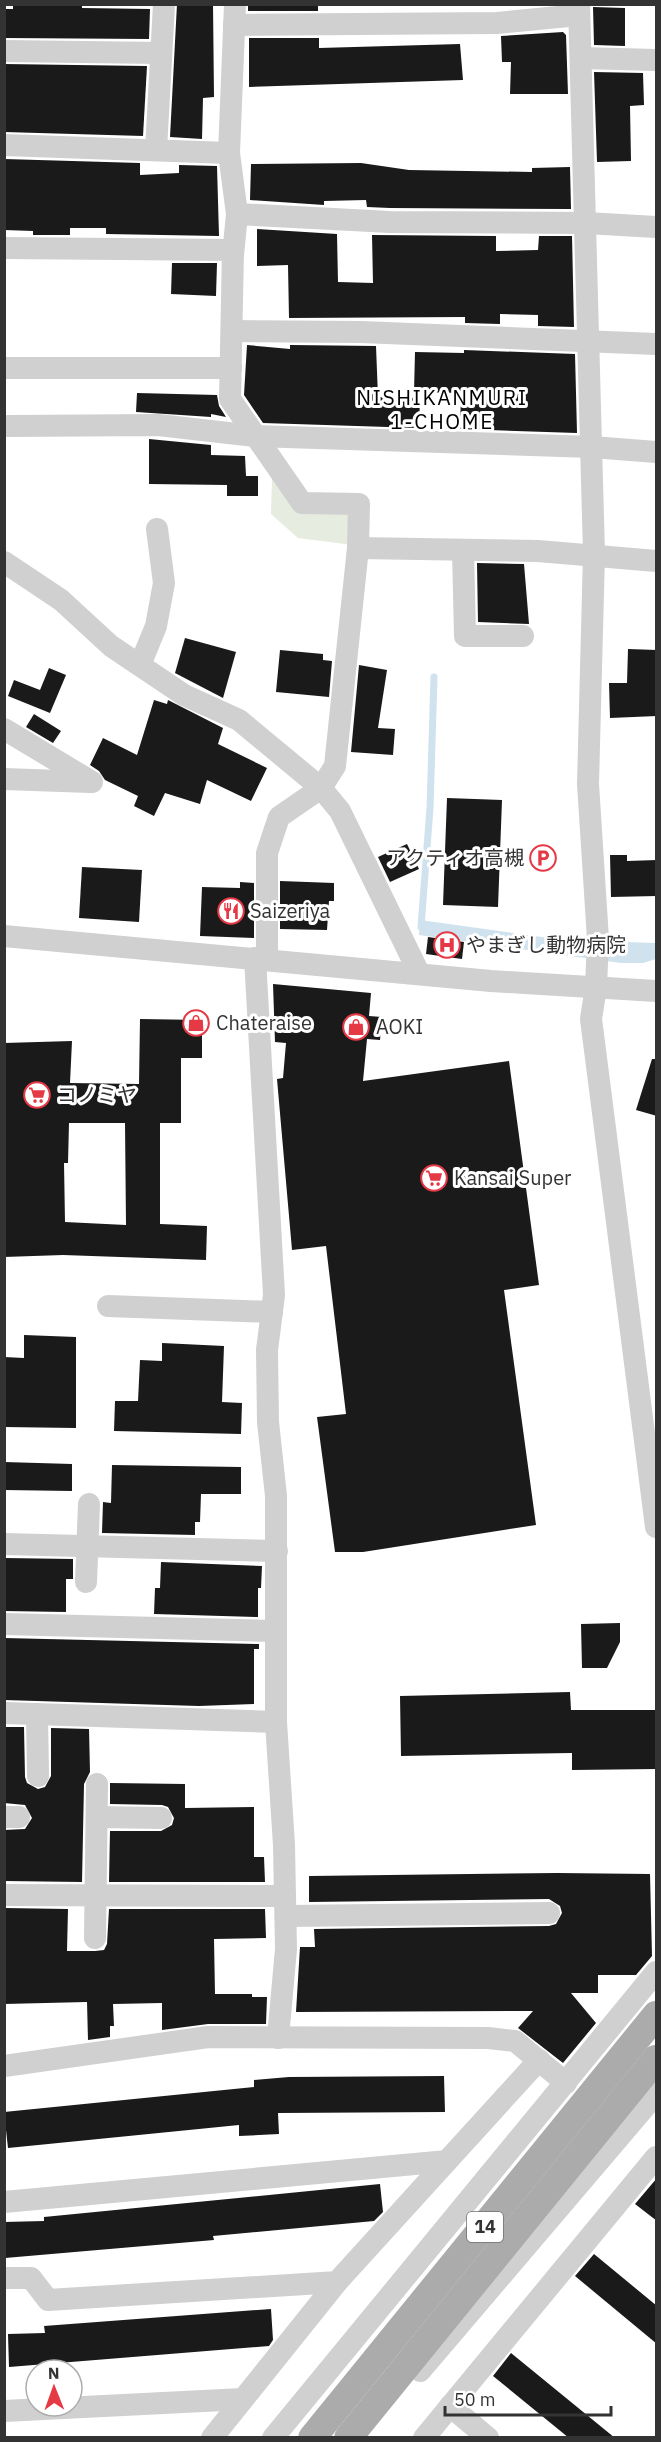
<svg xmlns="http://www.w3.org/2000/svg" width="661" height="2442" viewBox="0 0 661 2442" font-family="'IBM Plex Sans','Noto Sans JP',sans-serif">
	<rect width="100%" height="100%" fill="#fff"/>
	<polygon fill="#e6ecdf" points="272,478 354,511 353,545 298,538 271,514"/>
	<polygon fill="#cfe2ee" points="420,920 563,940 656,943 656,959 643,963 621,963 419,935"/>
	<g fill="none" stroke-linecap="round" stroke-linejoin="round">
		<polyline stroke="#cfe2ee" stroke-width="7" points="421,927 430,808 434,677"/>
	</g>
	<g fill="#1a1a1a" fill-rule="evenodd">
		<polygon points="82,4 82,8 150,9 149,39 4,38 4,9 13,9 13,5"/>
		<polygon points="177,4 213,4 214,97 203,98 202,139 170,137"/>
		<rect x="248" y="4" width="70" height="7"/>
		<polygon points="593,7 625,8 625,46 594,45"/>
		<polygon points="563,32 566,35 568,94 510,94 511,62 502,62 501,36"/>
		<polygon points="249,38 319,38 319,48 460,44 463,80 249,87"/>
		<polygon points="4,64 147,66 143,136 4,132"/>
		<polygon points="594,72 643,73 644,105 630,106 631,161 597,162"/>
		<polygon points="4,159 140,163 140,175 179,173 179,165 217,166 219,236 106,234 106,228 70,228 70,235 33,235 33,231 4,230"/>
		<polygon points="361,163 409,170 532,172 532,168 570,167 571,209 390,208 367,207 366,200 324,201 324,205 250,200 251,164"/>
		<polygon points="257,229 337,234 338,282 373,283 372,235 496,236 496,251 538,250 539,236 572,236 574,327 538,326 538,315 500,314 500,324 465,323 465,317 289,318 288,265 257,266"/>
		<polygon points="172,263 217,263 216,296 171,294"/>
		<polygon points="247,345 290,349 290,345 376,346 378,397 420,398 419,428 263,423 244,395"/>
		<polygon points="464,350 575,354 577,433 460,429 461,393 414,392 415,352 464,353"/>
		<polygon points="137,393 217,395 219,406 226,417 211,414 211,417 136,412"/>
		<polygon points="149,439 211,445 211,455 245,456 246,476 258,476 258,496 227,496 227,485 149,484"/>
		<polygon points="477,563 524,564 529,624 478,622"/>
		<polygon points="185,638 236,652 223,698 175,673"/>
		<polygon points="628,649 657,650 657,716 610,718 609,683 627,683"/>
		<polygon points="280,650 323,654 323,660 332,661 329,697 276,692"/>
		<polygon points="359,665 387,670 378,728 395,729 393,755 351,752"/>
		<polygon points="49,668 66,675 50,713 8,696 14,680 40,690"/>
		<polygon points="154,700 167,704 168,700 223,728 218,744 267,768 251,801 207,780 200,804 165,793 154,816 134,806 138,796 105,780 99,771 90,765 103,738 137,755"/>
		<polygon points="34,714 61,731 53,743 26,727"/>
		<polygon points="447,798 502,800 498,907 443,905"/>
		<polygon points="407,844 419,869 390,882 378,857"/>
		<polygon points="610,855 627,855 627,861 657,860 657,896 611,897"/>
		<polygon points="82,867 142,870 139,922 79,918"/>
		<polygon points="280,881 334,883 334,901 329,901 327,930 280,929"/>
		<polygon points="240,882 254,883 254,938 200,936 202,887 240,888"/>
		<polygon points="428,937 464,942 462,959 426,954"/>
		<polygon points="273,984 371,993 369,1016 382,1017 380,1040 367,1039 363,1081 509,1061 539,1285 504,1290 536,1525 363,1552 335,1552 317,1417 346,1414 326,1246 292,1250 277,1079 283,1078 286,1043 275,1042"/>
		<path d="M140,1019L202,1020V1058H181V1123H160V1224L207,1226L206,1260L63,1255L4,1257V1043L72,1041L70,1083L139,1084ZM69,1123H125L126,1225L65,1222L64,1163H68Z"/>
		<polygon points="652,1059 657,1059 657,1116 636,1110"/>
		<polygon points="24,1335 76,1337 76,1428 4,1427 4,1357 24,1358"/>
		<polygon points="162,1343 224,1346 222,1402 242,1403 241,1434 114,1431 115,1401 138,1401 140,1360 162,1361"/>
		<polygon points="4,1462 72,1464 72,1491 4,1490"/>
		<polygon points="112,1465 241,1467 241,1494 201,1494 200,1522 195,1522 195,1535 102,1533 103,1502 111,1503"/>
		<polygon points="4,1558 73,1559 73,1579 66,1579 66,1612 4,1611"/>
		<polygon points="161,1562 262,1566 261,1588 258,1588 258,1617 154,1614 155,1588 160,1588"/>
		<polygon points="620,1623 620,1642 607,1668 582,1668 581,1624"/>
		<polygon points="4,1638 259,1644 259,1649 254,1649 254,1704 199,1706 4,1700"/>
		<polygon points="570,1692 571,1710 657,1710 657,1769 572,1770 572,1753 401,1756 400,1696"/>
		<polygon points="4,1727 24,1727 25,1777 27,1783 38,1789 45,1787 51,1776 51,1728 89,1729 90,1772 84,1784 82,1882 4,1881 4,1830 25,1829 32,1818 25,1805 4,1803"/>
		<polygon points="110,1783 185,1784 185,1808 254,1807 254,1857 264,1857 265,1882 109,1882 110,1831 161,1831 172,1825 174,1818 168,1807 162,1805 110,1804"/>
		<polygon points="557,1873 650,1874 652,1956 636,1975 598,1975 598,1993 571,1993 596,2023 563,2063 518,2028 533,2011 296,2012 300,1947 315,1947 314,1929 549,1926 556,1924 562,1913 560,1906 549,1899 309,1902 309,1876"/>
		<polygon points="4,1908 68,1909 67,1951 95,1951 104,1950 107,1944 109,1909 265,1909 266,1938 214,1939 215,1994 252,1994 252,1997 267,1997 266,2024 208,2024 162,2030 162,2003 113,2004 114,2026 110,2026 110,2037 88,2040 87,2002 4,2004"/>
		<polygon points="444,2076 445,2112 278,2113 279,2134 239,2136 239,2125 8,2148 4,2112 254,2087 254,2080 289,2077"/>
		<polygon points="657,2178 657,2221 635,2204"/>
		<polygon points="380,2184 383,2212 374,2221 213,2236 214,2240 5,2258 4,2222 44,2221 44,2217"/>
		<polygon points="594,2254 657,2306 657,2344 575,2276"/>
		<polygon points="271,2309 273,2340 269,2346 9,2367 8,2334 45,2333 44,2326"/>
		<polygon points="511,2353 615,2438 569,2438 493,2376"/>
	</g>
	<g fill="none" stroke-linecap="round" stroke-linejoin="round">
		<g stroke="#d0d0d0" stroke-width="22">
			<polyline points="579,4 594,554 588,784 598,939 596,987 591,1019 656,1527"/>
			<polyline points="234,25 497,23 579,15"/>
			<polyline points="4,51 161,53"/>
			<polyline points="581,58 656,60"/>
			<polyline points="4,145 229,153"/>
			<polyline points="156,150 164,4"/>
			<polyline points="237,214 390,222 586,223 656,227"/>
			<polyline points="4,248 233,250 230,399 302,503 359,504 358,548 335,766 321,788 279,817 267,853 267,959"/>
			<polyline points="233,255 237,214 229,153 235,4"/>
			<polyline points="233,331 361,332 656,344"/>
			<polyline points="4,368 231,368"/>
			<polyline points="8,426 158,425 255,436 592,447 656,452"/>
			<polyline points="358,548 538,551 656,561"/>
			<polyline points="463,550 465,636 523,636"/>
			<polyline points="4,562 61,600 111,646 184,695 239,720 321,788 340,811 419,973"/>
			<polyline points="140,665 156,626 164,583 157,529"/>
			<polyline points="4,729 92,782"/>
			<polyline points="4,779 90,782"/>
			<polyline points="4,936 491,981 656,991"/>
			<polyline points="255,958 274,1295 267,1350 268,1422 276,1496 276,1722 284,1845 286,1949 278,2038"/>
			<polyline points="108,1306 272,1312"/>
			<polyline points="4,1544 277,1551"/>
			<polyline points="86,1582 89,1504"/>
			<polyline points="4,1624 275,1631"/>
			<polyline points="4,1713 276,1722"/>
			<polyline points="37,1714 38,1776"/>
			<polyline points="4,1817 19,1817"/>
			<polyline points="97,1817 161,1818"/>
			<polyline points="4,1895 285,1896"/>
			<polyline points="286,1916 549,1913"/>
			<polyline points="95,1938 97,1784"/>
			<polyline points="4,2066 208,2037 488,2038 515,2041 566,2083"/>
			<polyline points="4,2202 447,2161 539,2060"/>
			<polyline points="4,2278 31,2278 48,2300 337,2282 447,2161"/>
			<polyline points="420,2371 656,2094"/>
			<polyline points="450,2406 488,2438"/>
			<polyline points="4,2411 243,2399"/>
			<polyline points="212,2438 337,2282"/>
			<polyline points="273,2438 656,1972"/>
			<polyline points="424,2438 656,2157"/>
		</g>
		<g stroke="#ababab" stroke-width="28">
			<polyline points="312,2438 656,2015"/>
			<polyline points="348,2438 656,2059"/>
		</g>
	</g>
	<defs>
		<g id="parking-ring" transform="scale(1.35)"><circle r="9.5" fill="#fff" stroke="#e63946" stroke-width="1.5"/><path d="M-3.5-5.5H1a3.5 3.5 0 0 1 0 7H-1V5.5H-3.5ZM-1-3.4V-.6H.8a1.4 1.4 0 0 0 0-2.8Z" fill="#e63946"/></g>
		<g id="restaurant-ring" transform="scale(1.35)"><circle r="9.5" fill="#fff" stroke="#e63946" stroke-width="1.5"/><path d="M-5-6h1v4h1v-4h1v4h1v-4h1v5L-1.5 .5V6h-2V.5L-5-1ZM5-6V6H3V1.5H1.5Q1.5-4 5-6Z" fill="#e63946"/></g>
		<g id="hospital-ring" transform="scale(1.35)"><circle r="9.5" fill="#fff" stroke="#e63946" stroke-width="1.5"/><path d="M-5-5h3v3.5h4V-5h3V5h-3V1.5h-4V5h-3Z" fill="#e63946"/></g>
		<g id="shop-ring" transform="scale(1.35)"><circle r="9.5" fill="#fff" stroke="#e63946" stroke-width="1.5"/><path d="M-5-2.5h2.3a2.7 3.5 0 0 1 5.4 0H5L5.5 6h-11ZM-1.5-2.5h3a1.5 2.3 0 0 0-3 0Z" fill="#e63946"/></g>
		<g id="supermarket-ring" transform="scale(1.35)"><circle r="9.5" fill="#fff" stroke="#e63946" stroke-width="1.5"/><path d="M-6-5.5h2.5l.6 2H6L4.5 2H-2.5L-4.4-4H-6ZM-1.5 3.2a1.3 1.3 0 1 0 .1 0ZM3 3.2a1.3 1.3 0 1 0 .1 0Z" fill="#e63946"/></g>
	</defs>
	<g fill-rule="evenodd">
		<use href="#parking-ring" x="543" y="858"/>
		<use href="#restaurant-ring" x="231" y="911"/>
		<use href="#hospital-ring" x="447" y="945"/>
		<use href="#shop-ring" x="196" y="1023"/>
		<use href="#shop-ring" x="356" y="1027"/>
		<use href="#supermarket-ring" x="37" y="1095"/>
		<use href="#supermarket-ring" x="434" y="1178"/>
	</g>
	<g text-anchor="middle" stroke-width="6" stroke-linejoin="round" paint-order="stroke">
		<rect fill="#fff" stroke="#707070" stroke-width="1.5" x="467" y="2212" width="36" height="30" rx="4.5"/>
		<g font-size="18" font-weight="bold" fill="#333">
			<text x="485" y="2233">14</text>
		</g>
		<g font-size="20" fill="#333" stroke="#fff" text-anchor="start">
			<text x="524" y="865" text-anchor="end">アクティオ高槻</text>
			<text x="250" y="918">Saizeriya</text>
			<text x="466" y="952">やまぎし動物病院</text>
			<text x="216" y="1030">Chateraise</text>
			<text x="376" y="1034">AOKI</text>
			<text x="57" y="1102">コノミヤ</text>
			<text x="454" y="1185">Kansai Super</text>
		</g>
		<g font-size="21" letter-spacing="1.5" fill="#000" stroke="#fff">
			<text x="442" y="405">NISHIKANMURI<tspan x="442" dy="24">1-CHOME</tspan></text>
		</g>
	</g>
	<rect width="661" height="2442" fill="none" stroke="#333333" stroke-width="12"/>
	<g transform="translate(54 2388) rotate(359)"><circle r="28" fill="#ffffff" stroke="#adadad" stroke-width="1.5"/>
	<path d="M0-4.5L10 22L0 15L-10 22Z" fill="#e63946"/>
	<text y="-9" font-size="16" font-weight="bold" text-anchor="middle" fill="#333333">N</text>
	</g>
	<path d="M445 2406v9h166v-9" fill="none" stroke="#333333" stroke-width="3"/>
	<text x="454" y="2406" font-size="18" fill="#333333" stroke="#ffffff" stroke-width="4.5" paint-order="stroke">50 m</text>
</svg>
